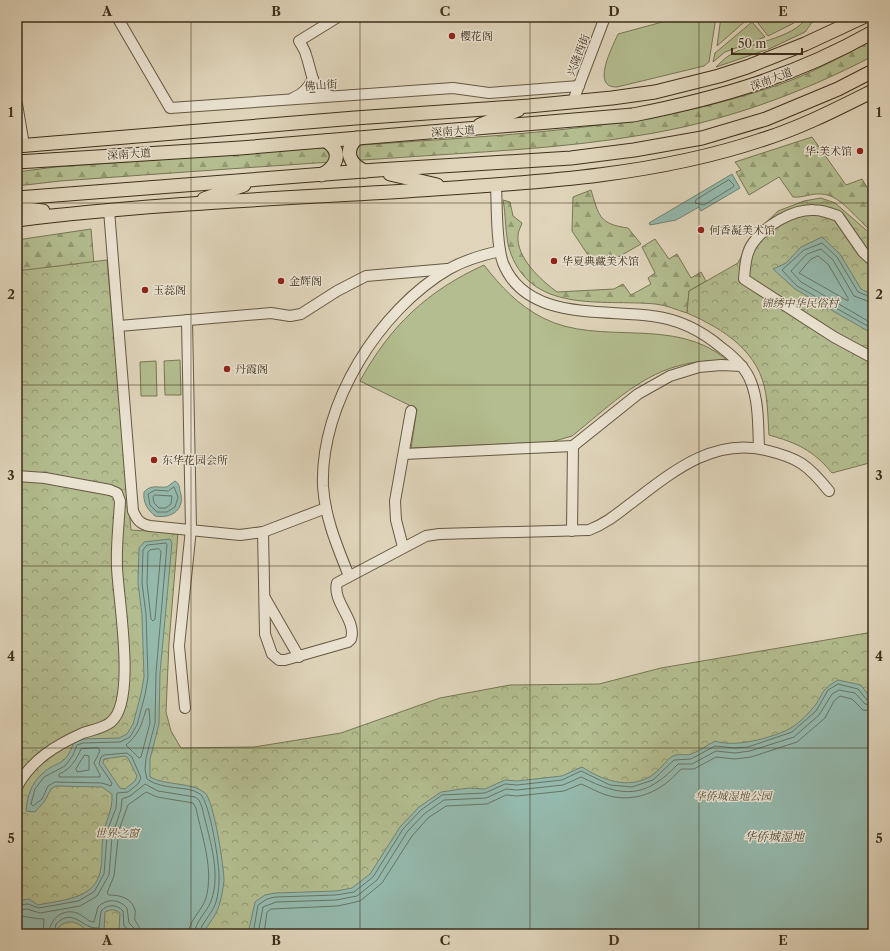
<svg xmlns="http://www.w3.org/2000/svg" width="890" height="951" viewBox="0 0 890 951" font-family="'Libre Caslon Text','Noto Serif SC',serif">
	<defs>
		<pattern id="forest-firs" width="22" height="20" patternUnits="userSpaceOnUse"><rect width="22" height="20" fill="#b3bd8f"/><path d="M5 1l3.5 6h-7zM16 11l3.5 6h-7z" fill="#939a74"/></pattern>
		<pattern id="park-crowns" width="20" height="18" patternUnits="userSpaceOnUse"><rect width="20" height="18" fill="#b3bd8f"/><path d="M2 6a3 3 0 1 1 6 0M12 15a3 3 0 1 1 6 0" fill="none" stroke="#939a74"/></pattern>
	</defs>
	<rect width="100%" height="100%" fill="#e0d5bb"/>
	<filter id="stains"><feTurbulence type="fractalNoise" baseFrequency=".005" numOctaves="4"/><feColorMatrix values="0 0 0 0 .2 0 0 0 0 .09 0 0 0 0 .02 0 0 0 .5 -.17"/></filter>
	<radialGradient id="worn" r=".72"><stop offset=".6" stop-color="#630" stop-opacity="0"/><stop offset="1" stop-color="#630" stop-opacity=".3"/></radialGradient>
	<g fill="#b3bd8f" stroke="#787655">
		<path d="M681,17H716L709,62L704,66L617,87C590,88 613,46 618,34Z"/>
		<polygon points="721,17 750,17 717,46"/>
		<polygon points="757,17 793,17 794,23 768,36 755,19"/>
		<path d="M807,17H816L805,32L769,49L716,67C719,64 723,60 727,57C747,42 793,40 807,17Z"/>
		<polygon points="752,22 765,37 725,52 713,62 715,53"/>
		<path d="M484,265C501,287 518,305 543,318C600,347 674,315 727,360C710,361 694,361 678,366C637,377 605,410 572,436L551,442L411,448L417,409L360,381C390,326 427,291 484,265Z"/>
		<polygon points="180,360 181,395 165,395 164,361"/>
		<polygon points="156,361 157,396 141,396 140,362"/>
	</g>
	<g fill="url(#forest-firs)" stroke="#787655">
		<path d="M873,40V56C800,94 723,122 642,135C560,149 476,152 393,158C282,165 171,173 60,181L17,186V172L55,167C167,159 278,151 390,143C521,134 653,128 778,85C811,74 842,56 873,40Z"/>
		<path d="M812,137L846,185L862,179L873,197V232C858,222 841,194 821,194C812,193 803,198 793,197L779,177L749,195L736,172L741,170L735,162Z"/>
		<path d="M591,190C599,216 599,224 628,228L641,244L601,267L588,255L572,231L573,197Z"/>
		<path d="M503,200L510,202L513,216L522,223C521,227 518,231 518,235C516,258 541,280 557,292L614,289L623,284L631,295L651,284L648,278L655,273L642,247L655,239L669,259L677,254L691,278L701,272L706,281L689,291L687,313C677,310 666,305 655,304C602,299 529,315 509,248C505,233 506,215 503,200Z"/>
		<polygon points="91,229 106,405 17,302 17,240"/>
	</g>
	<g fill="url(#park-crowns)" stroke="#787655">
		<path d="M821,198L835,203L873,236V462L832,473C813,450 797,443 769,435C768,422 768,408 766,395C760,352 724,329 687,313L689,291L738,263L751,237L778,211L804,201Z"/>
		<polygon points="107,260 131,530 178,533 169,643 166,712 171,731 181,748 254,747 341,733 440,698 510,685 599,684 661,668 873,632 873,934 17,934 17,271"/>
	</g>
	<g fill="#94b9ad" stroke="#728273" fill-rule="evenodd">
		<polygon points="732,174 740,188 701,211 699,207 676,220 650,225 649,223"/>
		<polygon points="822,237 840,254 861,289 873,295 873,334 795,289 773,269 786,263 801,247"/>
		<path d="M175,481C180,484 179,487 180,491C186,509 172,519 155,516C147,509 143,503 144,492C152,484 156,488 167,487Z"/>
		<path d="M170,539L172,543L160,673L159,724L150,759V777C166,786 193,782 205,793C214,801 224,867 224,881C223,888 222,896 220,902C218,913 209,924 202,934H133L119,930L120,913C115,909 111,909 105,912L104,931L86,930C78,922 68,918 59,927V934H17V901L29,899L38,905C60,900 93,900 100,873C103,861 101,848 103,836C105,820 113,812 112,794L102,787L56,786L51,789L44,802L35,812L26,811C27,798 31,783 42,774C58,759 64,769 74,742L82,739L119,738L127,734L133,724L141,694L144,677L142,615L138,583L139,548L144,542ZM125,756L128,758L137,776L135,781L125,789L120,788L103,763L104,759Z"/>
		<path d="M838,680L861,685L870,697L873,696V934H248L255,902L265,895L275,893L336,891L352,888L370,874L400,827L419,807L441,792L469,788L485,789L505,780L517,781L562,776L582,767C602,780 628,790 651,776C658,772 668,758 673,756C679,753 685,756 691,754C700,751 707,745 715,741C735,748 771,738 789,729C797,725 807,715 812,709C824,696 818,691 838,680Z"/>
	</g>
	<g fill="none" stroke-linecap="round" stroke-linejoin="round">
		<g stroke="#697464" stroke-width="1">
			<polygon points="729,180 734,185 733,187 704,205 695,203 696,200"/>
			<polygon points="818,256 828,264 848,298 848,301 799,273 810,260"/>
			<polyline points="873,298 858,292 837,257 822,243 804,250 782,270 797,286 873,329"/>
			<polyline points="873,303 854,296 833,260 821,249 807,254 791,271 801,282 873,324"/>
			<polygon points="174,487 178,497 175,507 167,512 157,512 150,505 148,494 155,490 168,491"/>
			<polygon points="155,495 172,496 171,504 166,508 159,508 154,503 153,497"/>
			<polygon points="159,549 161,551 155,619 153,621 151,619 147,583 148,552 150,550"/>
			<path d="M149,709L150,723L141,757L139,758L126,745C139,734 141,726 146,710Z"/>
			<path d="M98,748L100,751L94,763L100,775V777H59V774C71,769 76,760 81,749Z"/>
			<polygon points="85,755 89,756 89,770 77,772 76,769"/>
			<path d="M17,905L28,904L39,908L78,901L94,892L104,874L107,836L109,826L116,808L117,793L128,792L138,784L141,778L132,757L127,753L104,755L101,757L99,764L112,783L111,786L102,783L55,782L48,786L42,799L33,806L31,804L35,789L44,777L65,766L73,755L77,745L83,743L120,742L130,737L137,725L145,695L148,677L146,614L142,583L143,550L147,545L166,543L167,545L156,673L155,723L146,758L145,770L147,779C164,791 187,785 200,794C210,802 220,866 219,880C219,887 218,895 216,902C213,913 201,923 199,934"/>
			<path d="M17,910L27,909L40,913L80,906L97,896L109,875L112,837L121,809L122,799L130,796L145,784L158,791L195,797L199,800L202,807C208,835 222,872 211,901C207,912 195,922 194,934"/>
			<path d="M17,916C27,916 34,919 44,919L43,934"/>
			<path d="M49,934C49,919 63,908 77,913C83,915 88,922 94,922L98,907C107,898 119,899 127,908L129,923L134,928L135,934"/>
			<path d="M54,934L56,924C74,906 82,930 99,928L101,911C108,904 116,904 123,911L124,926L129,930L130,934"/>
			<path d="M141,934C141,927 137,925 135,920C134,917 136,913 135,910C132,898 120,895 109,895L107,893L114,876L119,830L128,805L146,792L157,797L193,803L196,808C202,837 214,869 206,898C202,911 189,920 188,934"/>
			<polyline points="253,934 258,905 267,899 275,897 336,895 354,892 373,877 403,829 421,810 442,795 485,793 505,784 517,785 562,780 581,771 610,785 632,787 653,780 674,760 691,759 715,746 735,748 748,747 792,732 816,711 828,690 838,684 858,689 867,700 873,700"/>
			<path d="M258,934L263,907L276,902L336,900L357,896L377,880L407,832L424,814L444,800L486,798L506,789L517,790L563,785L581,777C622,797 644,800 678,764H692L716,751L735,753L750,751L794,737L819,715L832,694L839,690L855,693L865,704L873,705"/>
			<path d="M264,934L267,912L271,909L338,906L360,901L382,883L412,836L428,818L446,806L487,804L506,795L517,796L564,791L581,784C589,787 597,792 606,795C636,804 662,791 681,769H694L716,757L735,759L751,757L797,742L825,718L834,701L840,696L852,699L863,710L873,711"/>
		</g>
		<g stroke="#665843" stroke-width="12">
			<g id="minor">
				<polyline points="117,17 170,108 453,88 489,93 579,86"/>
				<path d="M331,96C311,91 312,71 306,55C305,50 302,46 299,41L338,17"/>
				<path d="M293,98C303,94 308,88 313,79"/>
				<polyline points="573,101 605,17"/>
				<polyline points="17,104 24,145"/>
				<path d="M496,185C497,206 496,244 503,263C526,321 602,309 652,316C678,319 702,331 722,348C734,357 746,368 751,382C759,402 758,427 759,448"/>
				<path d="M109,210L133,511C137,520 140,524 150,526L240,535L263,532L326,508"/>
				<path d="M873,261L863,252L838,216C830,213 822,210 814,210C792,209 765,226 753,243C746,252 745,267 744,279L834,337L873,358"/>
				<polyline points="119,326 271,313 290,316 301,314 337,291 366,276 447,269"/>
				<polyline points="404,454 573,446 638,394 670,376 699,367 721,365 742,366"/>
				<path d="M17,476L45,478L110,490L117,493L120,501C119,523 116,545 117,567C118,599 137,701 111,722C104,728 92,730 83,733C56,745 31,760 17,787"/>
				<polyline points="572,531 573,446"/>
				<path d="M263,532L265,634L272,654L279,660H285L348,642L351,639C357,620 332,602 337,583L426,536L439,534L589,530C605,524 617,514 630,504C670,474 712,437 765,450C799,458 808,465 829,491"/>
				<polyline points="403,547 396,520 395,501 411,411"/>
				<path d="M349,576C337,546 325,518 323,486C320,404 379,310 449,269C465,260 482,255 500,251"/>
				<polyline points="265,598 299,657"/>
				<polyline points="185,708 179,646 191,529 187,320"/>
			</g>
		</g>
		<g stroke="#3e2f1b" stroke-width="15">
			<g id="major">
				<polyline points="480,125 518,110"/>
				<path d="M357,138C343,151 350,165 365,171"/>
				<polyline points="17,146 355,118 529,106 612,98 655,92 719,76 747,67 805,44 863,17"/>
				<path d="M17,162L240,148L633,115C720,98 795,76 873,32"/>
				<polyline points="390,174 437,185"/>
				<path d="M321,175C336,168 344,152 326,141"/>
				<polyline points="17,198 377,170 571,158 634,150 702,138 766,119 838,89 873,71"/>
				<polyline points="204,199 244,185"/>
				<polyline points="17,208 43,211"/>
				<path d="M17,220C146,204 276,199 406,191C524,183 647,178 761,140C800,128 837,109 873,91"/>
			</g>
		</g>
		<use href="#minor" stroke="#ebe4d3" stroke-width="10"/>
		<use href="#major" stroke="#e0d5bb" stroke-width="13"/>
	</g>
	<path fill="none" stroke="#3e2f1b" stroke-width="1" stroke-opacity="0.55" d="M191,17V934M360,17V934M530,17V934M699,17V934M17,203H873M17,385H873M17,566H873M17,748H873"/>
	<g fill="#8f2418" stroke="#ebe4d3" stroke-width="1.5">
		<circle cx="452" cy="36" r="4"/>
		<circle cx="860" cy="151" r="4"/>
		<circle cx="701" cy="230" r="4"/>
		<circle cx="554" cy="261" r="4"/>
		<circle cx="281" cy="281" r="4"/>
		<circle cx="145" cy="290" r="4"/>
		<circle cx="227" cy="369" r="4"/>
		<circle cx="154" cy="460" r="4"/>
	</g>
	<g text-anchor="middle" stroke-width="3" stroke-linejoin="round" paint-order="stroke">
		<g font-size="11" fill="#3e2f1b" stroke="#ebe4d3" text-anchor="start">
			<text x="460" y="40">樱花阁</text>
			<text x="852" y="155" text-anchor="end">华·美术馆</text>
			<text x="709" y="234">何香凝美术馆</text>
			<text x="562" y="265">华夏典藏美术馆</text>
			<text x="289" y="285">金辉阁</text>
			<text x="153" y="294">玉蕊阁</text>
			<text x="235" y="373">丹霞阁</text>
			<text x="162" y="464">东华花园会所</text>
		</g>
		<g font-size="11" fill="#3e2f1b" stroke="#ebe4d3">
			<text transform="translate(578 55) rotate(-69)" y="4">兴隆西街</text>
			<text transform="translate(771 79) rotate(-21)" y="4">深南大道</text>
			<text transform="translate(321 85) rotate(-4)" y="4">佛山街</text>
			<text transform="translate(453 131) rotate(-4)" y="4">深南大道</text>
			<text transform="translate(129 154) rotate(-4)" y="4">深南大道</text>
		</g>
		<g font-size="11" font-style="italic" fill="#554b32" stroke="#ebe4d3">
			<text x="800" y="307">锦绣中华民俗村</text>
			<text x="733" y="800">华侨城湿地公园</text>
			<text x="117" y="837">世界之窗</text>
		</g>
		<g font-size="12" font-style="italic" fill="#4f4b38" stroke="#ebe4d3">
			<text x="774" y="841">华侨城湿地</text>
		</g>
	</g>
	<rect width="890" height="951" fill="none" stroke="#e0d5bb" stroke-width="44"/>
	<path d="M732 48v6h70v-6" fill="none" stroke="#3e2f1b" stroke-width="2"/>
	<text x="738" y="48" font-size="12" fill="#3e2f1b" stroke="#ebe4d3" stroke-width="3" paint-order="stroke">50 m</text>
	<rect x="22" y="22" width="846" height="907" fill="none" stroke="#3e2f1b" stroke-width="1.5"/>
	<g font-size="13" text-anchor="middle" font-weight="bold" fill="#3e2f1b">
		<text x="107" y="16">A</text>
		<text x="276" y="16">B</text>
		<text x="445" y="16">C</text>
		<text x="614" y="16">D</text>
		<text x="783" y="16">E</text>
		<text x="11" y="117">1</text>
		<text x="879" y="117">1</text>
		<text x="11" y="299">2</text>
		<text x="879" y="299">2</text>
		<text x="11" y="480">3</text>
		<text x="879" y="480">3</text>
		<text x="11" y="661">4</text>
		<text x="879" y="661">4</text>
		<text x="11" y="843">5</text>
		<text x="879" y="843">5</text>
		<text x="107" y="945">A</text>
		<text x="276" y="945">B</text>
		<text x="445" y="945">C</text>
		<text x="614" y="945">D</text>
		<text x="783" y="945">E</text>
	</g>
	<rect width="100%" height="100%" filter="url(#stains)"/>
	<rect width="100%" height="100%" fill="url(#worn)"/>
</svg>
